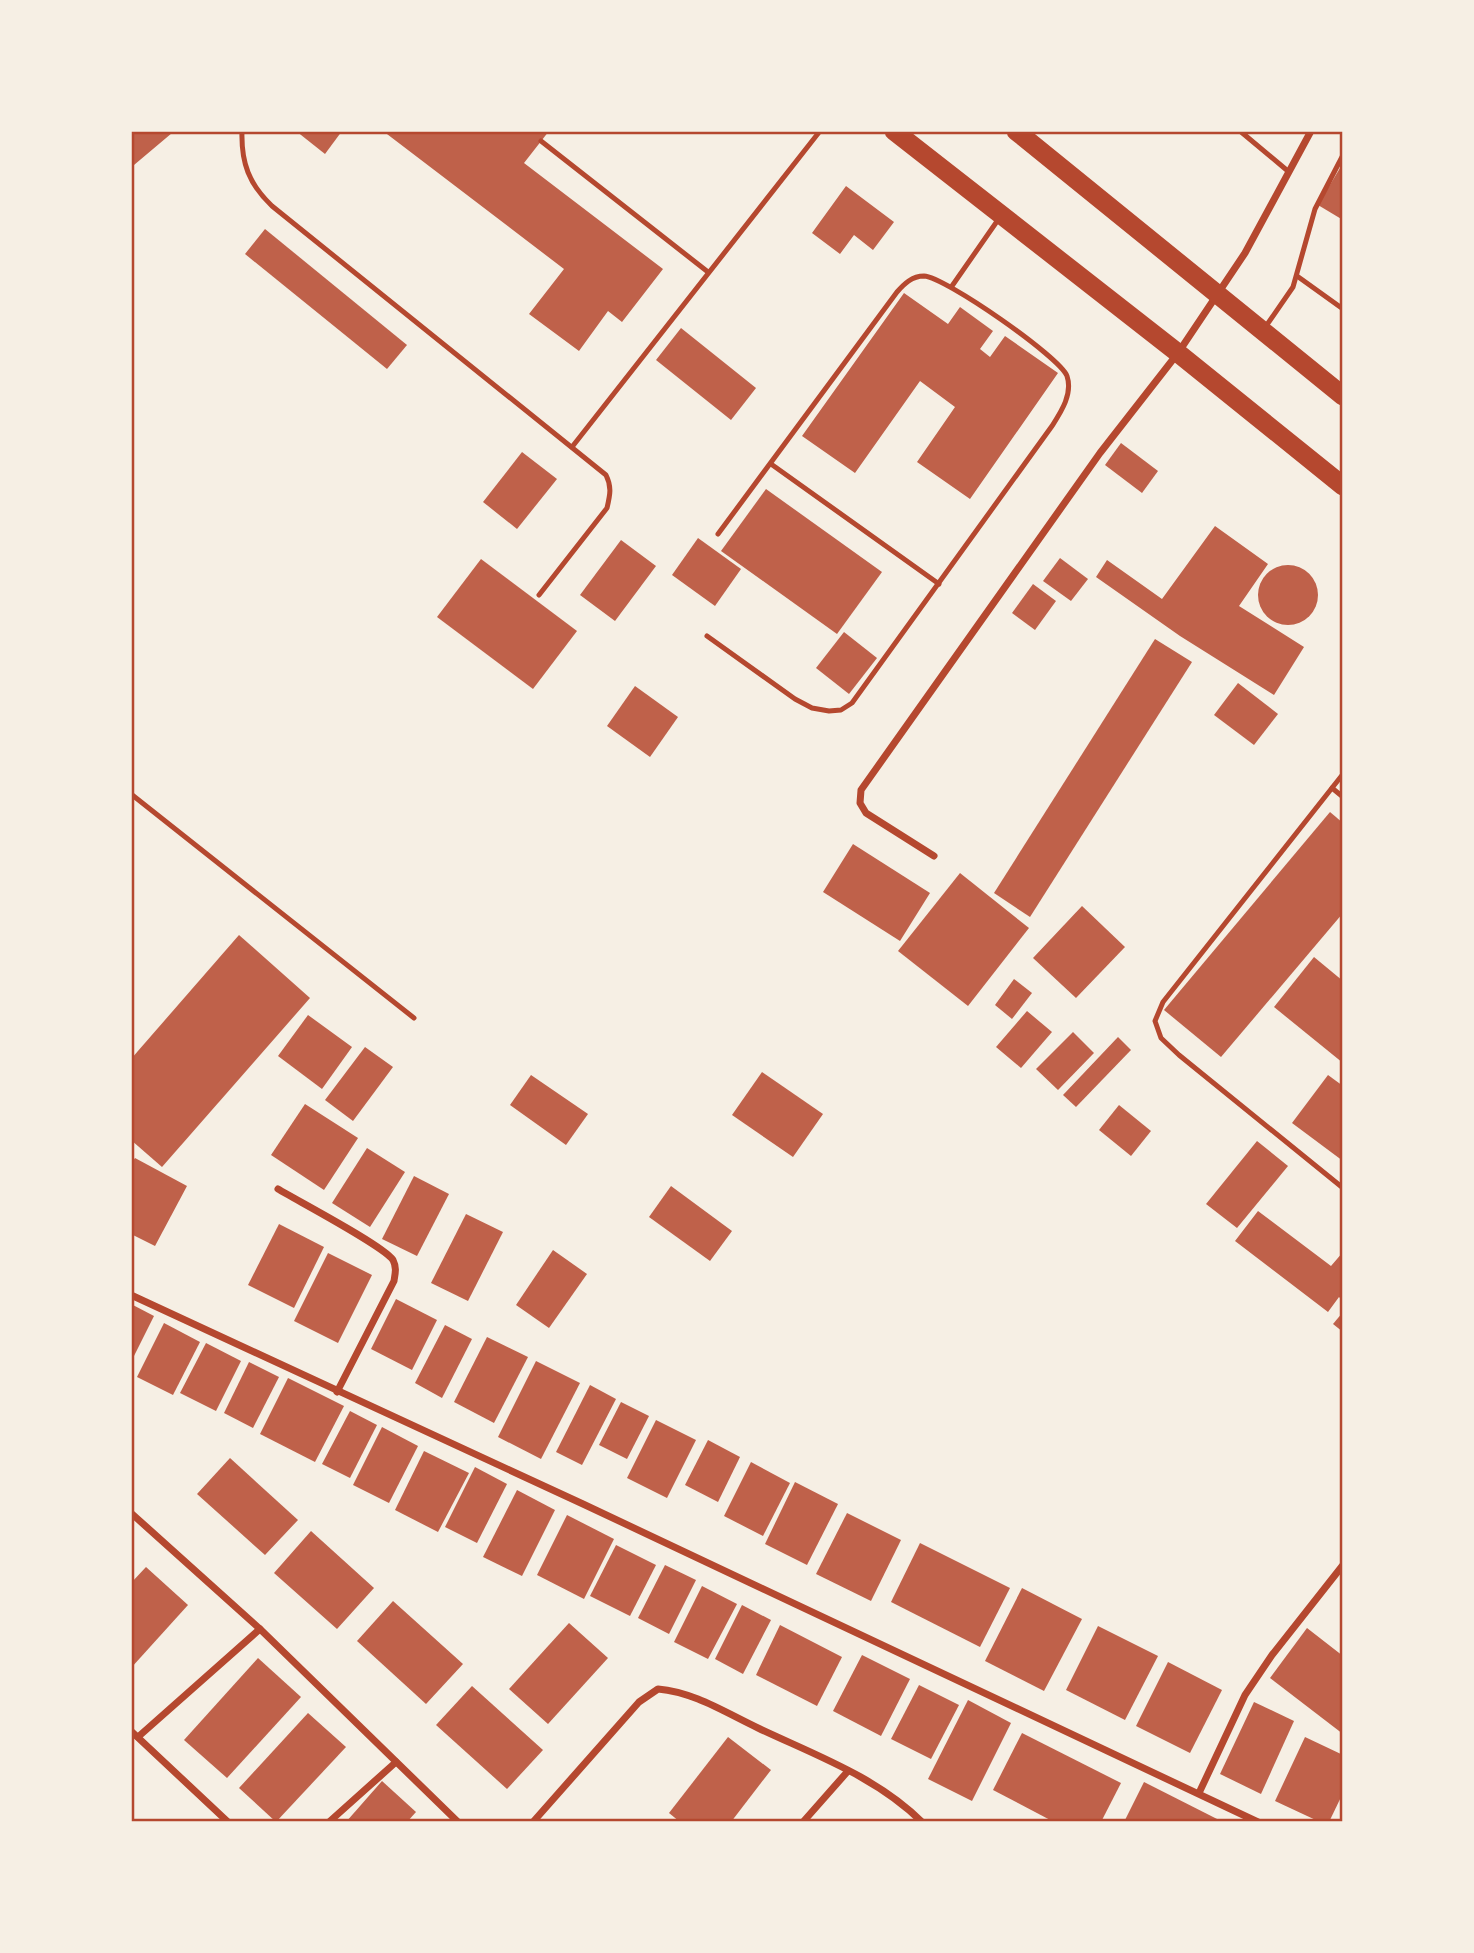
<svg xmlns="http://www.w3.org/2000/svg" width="1474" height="1953" viewBox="0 0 1474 1953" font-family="Helvetica,sans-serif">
	<rect width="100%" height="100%" fill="#f6efe4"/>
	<g fill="#bf614a">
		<polygon points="131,131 171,131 172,133 134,165 131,161"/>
		<polygon points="296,131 342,131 325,154"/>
		<polygon points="383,131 549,131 524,163 663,269 622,322 608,311 579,351 529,314 564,269"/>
		<polygon points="1343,163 1343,220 1318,205"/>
		<polygon points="846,186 894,222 873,250 854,235 840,254 812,233"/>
		<polygon points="265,229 407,345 387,369 245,254"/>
		<polygon points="904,293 948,324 960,307 993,331 980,349 990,357 1005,336 1058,373 970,499 917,462 955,407 920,381 855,473 802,436"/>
		<polygon points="681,328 756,388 731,420 656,360"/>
		<polygon points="1121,443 1158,471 1142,493 1105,465"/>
		<polygon points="522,452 557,479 517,529 483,502"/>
		<polygon points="766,489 882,572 837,634 721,551"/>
		<polygon points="1215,526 1268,564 1239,606 1304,647 1274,695 1180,636 1096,577 1107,560 1162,599"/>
		<polygon points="698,538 741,569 715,606 672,575"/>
		<polygon points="621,540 656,566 615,621 580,595"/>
		<polygon points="1060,558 1088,579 1071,601 1043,581"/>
		<polygon points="481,559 577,631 533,689 437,617"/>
		<circle cx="1288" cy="595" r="30"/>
		<polygon points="1033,584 1056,601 1035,630 1012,613"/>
		<polygon points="844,632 877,658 849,694 816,668"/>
		<polygon points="1155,639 1192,662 1030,917 994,893"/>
		<polygon points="1238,683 1278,714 1254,745 1214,715"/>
		<polygon points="635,686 678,717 650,757 607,726"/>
		<polygon points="1330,812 1343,823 1343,913 1221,1057 1164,1010"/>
		<polygon points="853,844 930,893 900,941 823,892"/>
		<polygon points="960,873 1029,928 968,1006 898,951"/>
		<polygon points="1082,906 1125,947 1076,998 1033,958"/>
		<polygon points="239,935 310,998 162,1167 131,1140 131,1059"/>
		<polygon points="1314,957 1343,981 1343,1063 1274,1007"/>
		<polygon points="1014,979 1032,993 1012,1019 995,1005"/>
		<polygon points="1027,1011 1052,1032 1021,1068 996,1047"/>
		<polygon points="308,1015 352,1047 322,1089 278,1056"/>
		<polygon points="1073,1032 1094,1053 1058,1090 1036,1069"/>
		<polygon points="1118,1037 1131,1050 1076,1107 1063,1095"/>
		<polygon points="365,1047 393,1067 353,1121 325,1100"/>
		<polygon points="762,1072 823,1114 793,1157 732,1115"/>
		<polygon points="531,1075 588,1114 566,1145 510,1105"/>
		<polygon points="1328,1075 1343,1086 1343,1161 1292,1123"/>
		<polygon points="305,1104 358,1138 324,1190 271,1155"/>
		<polygon points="1119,1105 1151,1131 1131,1156 1099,1130"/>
		<polygon points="1257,1141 1288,1166 1237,1228 1206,1204"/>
		<polygon points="367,1148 405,1172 370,1227 332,1203"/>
		<polygon points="135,1158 187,1186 155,1246 131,1234 131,1164"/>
		<polygon points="414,1176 449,1194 417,1256 382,1239"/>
		<polygon points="671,1186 732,1231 710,1261 649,1217"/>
		<polygon points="1258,1211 1331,1266 1343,1252 1343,1301 1339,1297 1328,1312 1235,1241"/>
		<polygon points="466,1214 503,1232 468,1301 431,1283"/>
		<polygon points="279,1224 324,1247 294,1308 248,1285"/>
		<polygon points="553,1250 587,1274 549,1328 516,1305"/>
		<polygon points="328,1253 372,1275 338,1343 294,1321"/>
		<polygon points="396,1299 437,1320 412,1370 371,1349"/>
		<polygon points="131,1304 154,1316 131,1362"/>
		<polygon points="1343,1312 1343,1332 1333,1324"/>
		<polygon points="164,1323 200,1342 173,1395 137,1377"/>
		<polygon points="445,1325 472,1339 442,1398 415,1383"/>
		<polygon points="487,1337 528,1357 494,1423 454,1402"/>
		<polygon points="206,1343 241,1361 216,1411 180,1393"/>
		<polygon points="536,1361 580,1383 541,1459 498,1437"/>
		<polygon points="249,1362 279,1377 253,1428 224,1413"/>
		<polygon points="288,1378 344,1406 315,1462 260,1434"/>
		<polygon points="590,1385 616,1399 582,1465 556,1452"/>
		<polygon points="621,1402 649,1416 627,1459 599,1445"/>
		<polygon points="350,1411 377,1425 350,1478 322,1464"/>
		<polygon points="656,1420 696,1440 667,1498 627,1478"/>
		<polygon points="382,1427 418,1446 389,1503 353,1485"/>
		<polygon points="708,1440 740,1457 718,1502 685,1485"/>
		<polygon points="424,1451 469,1473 438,1532 395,1510"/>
		<polygon points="230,1458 298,1520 265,1555 197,1494"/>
		<polygon points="751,1462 790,1483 763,1536 724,1516"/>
		<polygon points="475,1467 507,1484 477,1543 445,1527"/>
		<polygon points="795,1482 838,1504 807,1565 765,1544"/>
		<polygon points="517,1490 555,1510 522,1576 483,1557"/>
		<polygon points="847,1513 901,1540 871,1601 816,1574"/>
		<polygon points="567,1515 614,1539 584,1599 537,1575"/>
		<polygon points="311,1531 374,1588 337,1629 274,1573"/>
		<polygon points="920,1543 1010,1588 980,1647 891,1602"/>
		<polygon points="616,1545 656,1565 630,1616 590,1596"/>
		<polygon points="665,1565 696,1580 669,1634 638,1618"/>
		<polygon points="146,1567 188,1605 131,1668 131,1583"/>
		<polygon points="702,1586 737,1604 708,1659 674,1642"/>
		<polygon points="1022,1588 1082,1619 1044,1691 985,1661"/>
		<polygon points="393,1601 463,1664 426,1704 357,1641"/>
		<polygon points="742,1605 771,1620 743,1674 715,1659"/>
		<polygon points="569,1623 608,1658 548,1724 509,1689"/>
		<polygon points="780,1625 842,1657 817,1706 756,1675"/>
		<polygon points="1098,1626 1158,1656 1125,1720 1066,1690"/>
		<polygon points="1307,1628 1343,1656 1343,1734 1270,1678"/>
		<polygon points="862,1655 910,1679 881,1736 833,1711"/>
		<polygon points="258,1658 301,1697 227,1778 184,1740"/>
		<polygon points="1168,1662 1222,1690 1190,1753 1136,1726"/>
		<polygon points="919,1685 959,1705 931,1759 891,1739"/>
		<polygon points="472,1686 543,1750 507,1789 436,1725"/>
		<polygon points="968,1700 1011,1723 972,1801 928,1779"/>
		<polygon points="1254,1702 1294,1721 1261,1794 1220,1774"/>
		<polygon points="308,1713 346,1747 276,1822 239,1788"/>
		<polygon points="1022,1733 1121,1783 1101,1822 1054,1822 993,1790"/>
		<polygon points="728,1737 771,1770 731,1822 680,1822 669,1813"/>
		<polygon points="1305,1737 1343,1755 1343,1793 1329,1822 1320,1822 1275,1801"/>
		<polygon points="382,1781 416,1812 407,1822 346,1822"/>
		<polygon points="1144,1782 1223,1822 1124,1822"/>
	</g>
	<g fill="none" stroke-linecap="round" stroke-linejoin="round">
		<g stroke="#b5482f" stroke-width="5">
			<path d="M242,131C241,163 249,184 272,206L606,475C612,487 610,495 607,508L539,595"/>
			<polyline points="1240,131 1289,172"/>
			<polyline points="541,141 708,272"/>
			<polyline points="1297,276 1343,309"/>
			<polyline points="952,286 1000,217"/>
			<polyline points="1264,329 1293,287 1315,209 1343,155"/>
			<polyline points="572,447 820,131"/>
			<polyline points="771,464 939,584"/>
			<path d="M707,636L795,699L812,708L829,711L841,710L852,703L1052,426C1061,412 1073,394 1067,376C1060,357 945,277 924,276C912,276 904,284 897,292L718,534"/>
			<polyline points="1343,774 1163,1002 1155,1021 1161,1038 1179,1055 1343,1188"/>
			<polyline points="1332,788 1343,797"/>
			<polyline points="131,794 414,1018"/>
		</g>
		<g stroke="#b5482f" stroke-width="7">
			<polyline points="934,856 866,813 860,803 861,790 1100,453 1178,353 1245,253 1311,131"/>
			<path d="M278,1189C298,1201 384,1246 393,1260C397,1268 395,1274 394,1281L337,1392"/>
			<polyline points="131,1295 583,1504 1258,1822"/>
			<polyline points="131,1513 260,1629 458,1822"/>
			<polyline points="131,1731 228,1822"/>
			<polyline points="138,1737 260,1629"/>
			<polyline points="1199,1793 1245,1695 1272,1655 1343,1565"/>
			<polyline points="329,1822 396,1762"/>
			<path d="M533,1822L639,1702L658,1689C694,1692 726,1713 758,1728C815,1755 877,1777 922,1822"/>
			<polyline points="803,1822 848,1771"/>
		</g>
		<g stroke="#b5482f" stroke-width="19">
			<polyline points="894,131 1178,353 1343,486"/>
			<polyline points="1016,131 1343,396"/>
		</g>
	</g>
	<rect width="1474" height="1953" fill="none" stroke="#f6efe4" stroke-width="266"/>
	<rect x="133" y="133" width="1208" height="1687" fill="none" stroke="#b5482f" stroke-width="2.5"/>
</svg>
